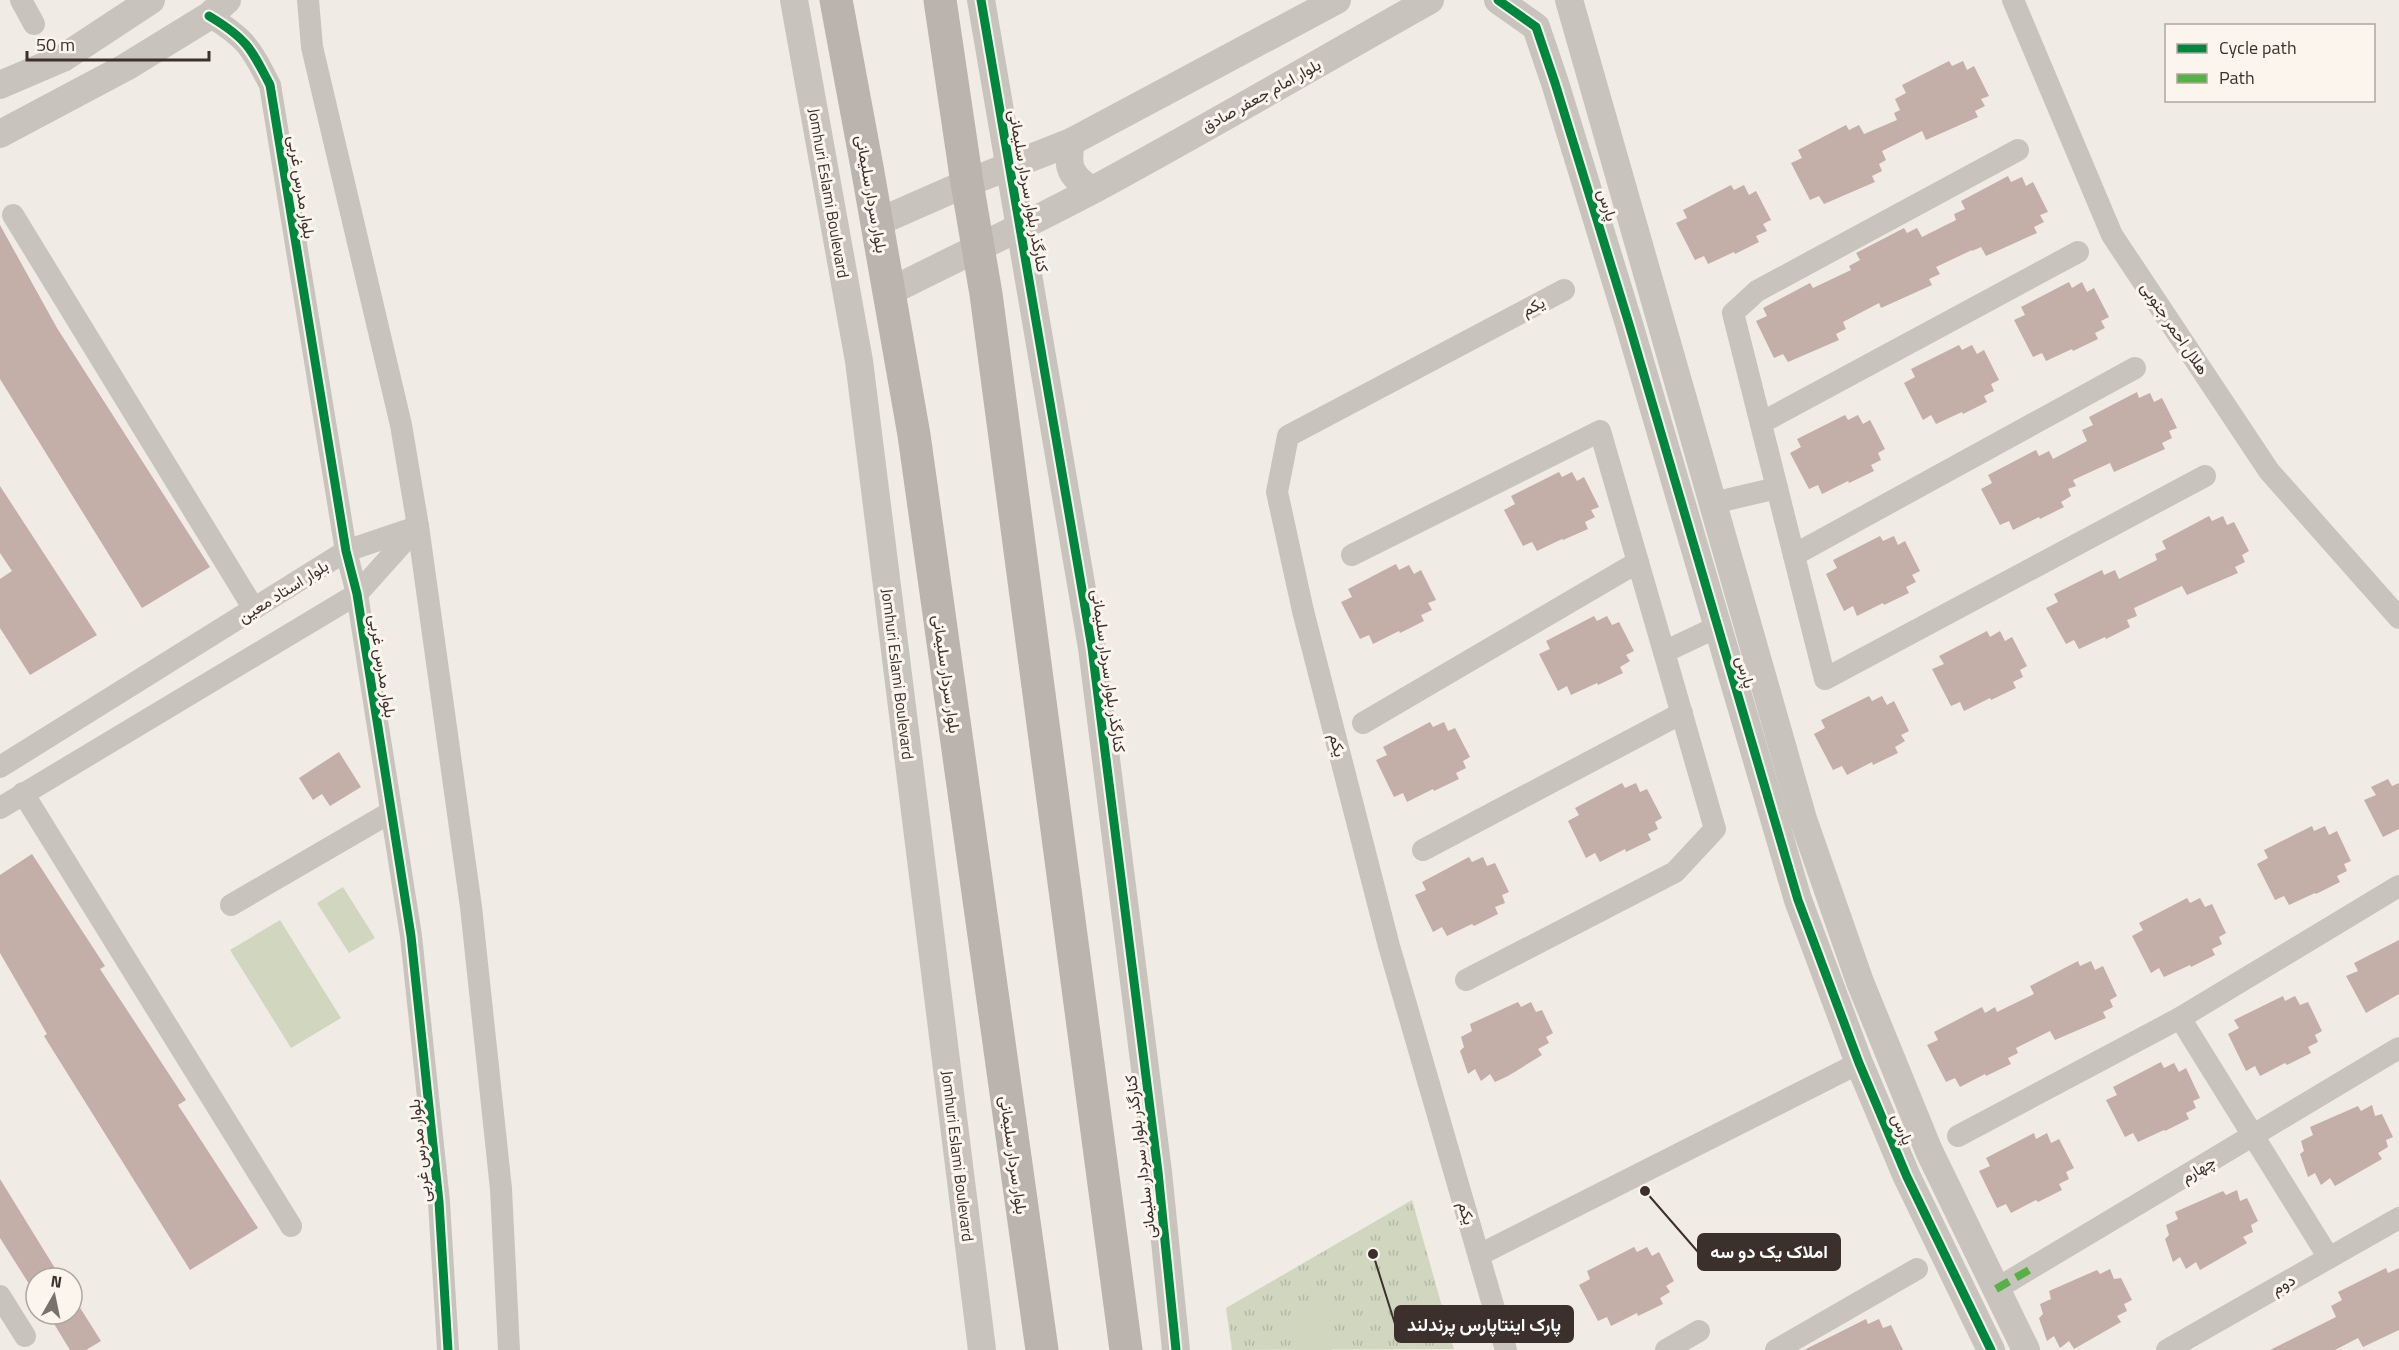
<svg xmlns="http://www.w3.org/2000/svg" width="2399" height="1350" viewBox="0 0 2399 1350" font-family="'Titillium Web',Vazirmatn,sans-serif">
	<defs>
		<pattern id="grass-tufts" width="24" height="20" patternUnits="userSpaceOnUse" patternTransform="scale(1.5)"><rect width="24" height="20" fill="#d1d6bf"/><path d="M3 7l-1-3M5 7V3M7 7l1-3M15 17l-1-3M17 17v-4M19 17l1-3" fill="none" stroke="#b4b8a4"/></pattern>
	</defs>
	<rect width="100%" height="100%" fill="#f0ebe5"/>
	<polygon fill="url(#grass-tufts)" points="1412,1200 1454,1349 1232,1350 1226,1308"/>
	<g fill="#d1d6bf">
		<polygon points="343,887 375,938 349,953 317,903"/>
		<polygon points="280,920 341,1018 291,1048 230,950"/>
		<polygon points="1328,1305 1332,1350 1295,1350 1291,1309"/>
	</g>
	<g fill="#c3afa7">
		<polygon points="1949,61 1952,66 1963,61 1967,70 1974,66 1989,96 1981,99 1985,106 1975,111 1978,117 1926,140 1922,131 1882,151 1886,160 1879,164 1882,171 1872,176 1875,182 1824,204 1819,196 1810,200 1791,163 1802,158 1798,150 1846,125 1849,130 1859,125 1864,134 1897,120 1894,113 1900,110 1895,99 1906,93 1902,85"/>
		<polygon points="2008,176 2011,182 2022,177 2026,186 2033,182 2048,212 2040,215 2044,222 2034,227 2037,233 1986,256 1981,247 1972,251 1972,250 1936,267 1940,274 1929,279 1932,285 1881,308 1879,303 1843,322 1846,329 1836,334 1839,340 1788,362 1783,354 1774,358 1756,321 1767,316 1763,308 1810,283 1813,288 1851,270 1849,266 1860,260 1856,253 1904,228 1907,233 1917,228 1922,237 1956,220 1954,214 1965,209 1961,201"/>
		<polygon points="1731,185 1734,190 1744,185 1749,195 1756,191 1771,220 1763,224 1767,231 1756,236 1759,242 1735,254 1734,252 1708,264 1704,256 1695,260 1676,223 1687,218 1683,210"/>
		<polygon points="0,225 57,328 210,567 142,608 0,379"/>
		<polygon points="2069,282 2072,288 2082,282 2087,292 2094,288 2109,317 2101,321 2105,328 2095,333 2098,339 2073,351 2072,349 2046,361 2042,353 2033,357 2014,320 2025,315 2021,307"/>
		<polygon points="1959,345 1962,350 1972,345 1977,354 1984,350 1999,380 1991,384 1994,391 1984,396 1987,402 1963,414 1962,412 1936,424 1931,415 1923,420 1904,383 1915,377 1911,369"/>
		<polygon points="2137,392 2139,398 2150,393 2154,402 2162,398 2177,428 2169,431 2172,438 2162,443 2165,449 2114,472 2110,463 2073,480 2076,486 2068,489 2071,496 2061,502 2064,507 2040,519 2039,517 2013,530 2009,521 2000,525 1981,489 1992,483 1988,475 2036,450 2039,456 2049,451 2053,459 2087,441 2082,430 2093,425 2089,417"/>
		<polygon points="1845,415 1848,420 1858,415 1863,424 1870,420 1885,449 1878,453 1881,460 1871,465 1874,471 1849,483 1848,481 1822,494 1818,485 1809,489 1790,453 1801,447 1797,439"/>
		<polygon points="1559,472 1562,477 1572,472 1577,481 1584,477 1599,507 1591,510 1595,517 1585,522 1588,529 1563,540 1562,539 1537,551 1532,542 1523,546 1504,510 1515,504 1511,496"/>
		<polygon points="0,486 97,635 30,675 0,628 0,579 12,571 0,553"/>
		<polygon points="2209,516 2212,521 2223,516 2227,525 2234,522 2249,551 2242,555 2245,562 2235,567 2238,573 2187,595 2182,586 2173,590 2134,608 2137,616 2127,620 2130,627 2106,639 2105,637 2079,649 2074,640 2066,644 2046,608 2058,602 2054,594 2102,570 2104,575 2115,570 2119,579 2157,560 2155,554 2166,549 2162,541"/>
		<polygon points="1880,536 1883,541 1894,536 1898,545 1905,541 1920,571 1912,575 1916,582 1906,587 1909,593 1884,605 1883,603 1857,616 1853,606 1844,611 1826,574 1837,568 1833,560"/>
		<polygon points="1396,564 1399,570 1409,565 1414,574 1421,570 1436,600 1428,603 1432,610 1421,615 1424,621 1400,633 1399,631 1373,644 1369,635 1360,639 1341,602 1352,597 1348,589"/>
		<polygon points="1594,616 1597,621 1607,616 1612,625 1619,622 1634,651 1626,655 1630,661 1620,667 1623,673 1598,685 1597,683 1571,695 1567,686 1558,691 1539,654 1550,649 1546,641"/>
		<polygon points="1987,631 1990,637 2000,631 2005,641 2012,637 2027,666 2020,670 2023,677 2013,682 2016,688 1991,700 1990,698 1964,711 1960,702 1951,706 1932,669 1944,664 1939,656"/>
		<polygon points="1869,696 1872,701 1882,696 1887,705 1894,701 1909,731 1901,735 1905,741 1895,747 1898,753 1873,765 1872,762 1847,775 1842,766 1833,770 1814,734 1825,728 1821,720"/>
		<polygon points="1430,722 1433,727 1444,722 1448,731 1455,728 1470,757 1463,761 1466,768 1456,773 1459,779 1434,791 1433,789 1407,802 1403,793 1394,797 1376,760 1387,755 1383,747"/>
		<polygon points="339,752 361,787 330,806 322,794 313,800 299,778"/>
		<polygon points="2388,779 2392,786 2399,783 2399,829 2383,837 2364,800 2376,795 2371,787"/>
		<polygon points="1622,783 1625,788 1636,783 1640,792 1647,789 1662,818 1655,822 1658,829 1648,834 1651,840 1626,852 1625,849 1600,862 1595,853 1586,858 1568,821 1579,815 1575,808"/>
		<polygon points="2312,826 2314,831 2325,826 2329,835 2337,831 2351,861 2344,864 2347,871 2337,876 2340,882 2316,894 2315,893 2289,905 2284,896 2275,900 2257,864 2268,858 2264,850"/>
		<polygon points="32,854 105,966 100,969 186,1100 178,1105 258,1228 190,1270 44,1036 47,1034 0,953 0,875"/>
		<polygon points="1469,857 1472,862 1483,857 1487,866 1495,863 1509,892 1502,895 1505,903 1495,907 1498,914 1474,926 1472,924 1447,936 1442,927 1433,932 1415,895 1426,890 1422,882"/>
		<polygon points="2187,898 2190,903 2200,898 2205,907 2212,904 2226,933 2219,937 2222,944 2212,949 2215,955 2191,967 2190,965 2164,977 2159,968 2151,973 2132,936 2143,930 2139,923"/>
		<polygon points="2399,940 2399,994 2366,1013 2346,976 2358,971 2354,963"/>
		<polygon points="2078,961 2080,966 2091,961 2095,970 2103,966 2117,996 2110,1000 2113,1007 2103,1012 2106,1018 2055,1040 2050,1031 2016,1048 2018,1053 2008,1058 2011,1064 1986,1076 1985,1074 1960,1087 1955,1078 1946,1082 1927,1045 1938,1040 1934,1032 1982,1007 1985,1013 1995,1007 1997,1012 2034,994 2030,986"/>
		<polygon points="2283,996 2285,1001 2295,996 2300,1005 2308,1002 2322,1031 2315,1035 2318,1042 2308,1047 2311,1053 2287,1065 2285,1063 2260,1076 2255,1066 2246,1071 2228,1034 2239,1028 2234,1020"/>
		<polygon points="1518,1002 1521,1007 1531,1002 1536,1012 1542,1010 1553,1033 1546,1037 1549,1043 1538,1049 1542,1055 1508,1076 1495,1082 1490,1074 1481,1081 1475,1069 1468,1074 1460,1051 1464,1047 1461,1037 1472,1031 1470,1024"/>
		<polygon points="2161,1062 2164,1068 2174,1063 2179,1072 2186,1068 2200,1098 2193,1101 2196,1108 2186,1113 2189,1119 2165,1131 2164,1130 2138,1142 2133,1133 2125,1137 2106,1100 2117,1095 2113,1087"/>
		<polygon points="2372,1105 2375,1116 2382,1114 2393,1137 2386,1140 2388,1147 2378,1153 2382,1159 2335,1186 2330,1178 2321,1185 2315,1173 2308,1177 2300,1154 2304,1151 2301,1141 2313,1135 2310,1127 2358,1106 2361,1111"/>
		<polygon points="2034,1133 2036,1139 2047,1133 2051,1143 2059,1139 2074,1168 2066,1172 2069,1179 2059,1184 2062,1190 2038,1202 2036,1200 2011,1213 2006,1204 1997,1208 1979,1171 1990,1166 1986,1158"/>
		<polygon points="0,1179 61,1278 36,1278 36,1295 0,1238"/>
		<polygon points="2237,1190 2240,1201 2247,1198 2258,1221 2251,1225 2253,1232 2243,1237 2247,1243 2200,1270 2196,1262 2186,1269 2180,1257 2173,1262 2165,1239 2169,1235 2166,1225 2178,1219 2175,1212 2223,1191 2226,1195"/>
		<polygon points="1634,1247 1637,1252 1647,1247 1652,1256 1659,1252 1674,1281 1666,1286 1670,1292 1660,1298 1663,1304 1638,1316 1637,1313 1611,1326 1607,1317 1598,1321 1579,1285 1590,1279 1587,1271"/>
		<polygon points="2386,1268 2388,1273 2399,1268 2399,1330 2363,1347 2358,1338 2335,1350 2270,1350 2336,1317 2331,1306 2342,1300 2338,1292"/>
		<polygon points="2110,1269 2114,1279 2121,1278 2132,1300 2124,1304 2127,1311 2117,1316 2121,1322 2074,1349 2069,1341 2060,1348 2054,1336 2047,1341 2039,1318 2043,1314 2040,1304 2051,1299 2049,1291 2097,1270 2100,1274"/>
		<polygon points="72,1295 101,1341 86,1350 70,1350 48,1314 72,1314"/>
		<polygon points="1866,1319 1868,1324 1879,1319 1883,1328 1891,1325 1903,1350 1804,1350"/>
	</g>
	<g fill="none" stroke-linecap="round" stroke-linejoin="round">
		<g stroke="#c9c3be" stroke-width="22">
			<polyline points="21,0 34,24"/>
			<polyline points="308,0 312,47 401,425 418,526 471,907 501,1189 509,1350"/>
			<polyline points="2013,0 2112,235 2269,471 2399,618"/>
			<path d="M209,16C246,38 251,48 270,85L346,551L357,594L411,936L439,1202L448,1350"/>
			<polyline points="13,215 254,609"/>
			<polyline points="1761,423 2078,252"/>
			<polyline points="1777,488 1825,679 2205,476"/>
			<polyline points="1713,503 1777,488 1733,313 1757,291 2018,150"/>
			<polyline points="1352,555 1600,431 1664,652"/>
			<polyline points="1794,555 2135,368"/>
			<polyline points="1363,723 1638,562"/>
			<polyline points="0,767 346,551 414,528"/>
			<polyline points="23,793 291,1226"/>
			<polyline points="0,808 357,594 418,526"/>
			<polyline points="1423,850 1682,713"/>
			<polyline points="231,905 391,812"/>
			<polyline points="1466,980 1675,872 1715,829 1664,652 1717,627"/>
			<polyline points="1958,1136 2180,1018"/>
			<polyline points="1479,1255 1859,1063"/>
			<polyline points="2329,1258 2180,1018 2399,886"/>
			<polyline points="1996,1289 2399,1048"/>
			<polyline points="0,1296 25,1336"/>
			<polyline points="1506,1350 1389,946 1303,611 1277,492 1288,436 1564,290"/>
			<polyline points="1666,1350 1699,1331"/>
			<polyline points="1776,1350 1917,1269"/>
			<polyline points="2167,1350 2399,1218"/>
		</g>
		<g stroke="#c9c3be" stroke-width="28">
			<polyline points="794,0 859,361 982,1350"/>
			<polyline points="981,0 1092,648 1158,1172 1176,1350"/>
			<polyline points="1498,0 1536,27 1555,83 1629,324 1798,900 1859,1063 1907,1177 1991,1350"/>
			<polyline points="1569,0 1803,819 1860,982 1929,1151 2026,1350"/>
			<polyline points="0,85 63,58 151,0"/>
			<polyline points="0,134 126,67 209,16 227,0"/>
			<path d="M1071,142C1066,168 1071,176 1091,190"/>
			<polyline points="876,223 967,183 1071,142 1337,0"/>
			<path d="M889,292C956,258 1023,227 1089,192C1204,130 1316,64 1430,0"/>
		</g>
		<g stroke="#bab3ae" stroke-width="33">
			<polyline points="836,0 867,167 914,435 1042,1350"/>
			<polyline points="940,0 967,183 986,294 1126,1350"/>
		</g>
		<polyline stroke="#57b246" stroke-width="8" stroke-dasharray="15 8" stroke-linecap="butt" points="1996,1289 2031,1269"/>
		<g stroke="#fbf5ee" stroke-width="13">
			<g id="cycleway">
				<polyline points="981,0 1092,648 1158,1172 1176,1350"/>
				<polyline points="1498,0 1536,27 1555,83 1629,324 1798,900 1859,1063 1907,1177 1991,1350"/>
				<path d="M209,16C246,38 251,48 270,85L346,551L357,594L411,936L439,1202L448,1350"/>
			</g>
		</g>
		<use href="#cycleway" stroke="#00873e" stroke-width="9"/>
	</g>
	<g text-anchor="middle" stroke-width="6" stroke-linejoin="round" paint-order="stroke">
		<g font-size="16" fill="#3b302b" stroke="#fbf5ee">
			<text transform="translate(1261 95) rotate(-29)" y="6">بلوار امام جعفر صادق</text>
			<text transform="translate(302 187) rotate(81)" y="6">بلوار مدرس غربی</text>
			<text transform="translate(1029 191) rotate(80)" y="6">کنارگذر بلوار سردار سلیمانی</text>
			<text transform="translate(829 193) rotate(80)" y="6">Jomhuri Eslami Boulevard</text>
			<text transform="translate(872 194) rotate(80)" y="6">بلوار سردار سلیمانی</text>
			<text transform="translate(1608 205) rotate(73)" y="6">پارس</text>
			<text transform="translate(1533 306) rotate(-28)" y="6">یکم</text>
			<text transform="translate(2175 328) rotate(56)" y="6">هلال احمر جنوبی</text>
			<text transform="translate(283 591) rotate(-32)" y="6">بلوار استاد معین</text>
			<text transform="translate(383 666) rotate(81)" y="6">بلوار مدرس غربی</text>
			<text transform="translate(1109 671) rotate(82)" y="6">کنارگذر بلوار سردار سلیمانی</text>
			<text transform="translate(1746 672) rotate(74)" y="6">پارس</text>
			<text transform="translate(898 674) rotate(83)" y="6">Jomhuri Eslami Boulevard</text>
			<text transform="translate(947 674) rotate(82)" y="6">بلوار سردار سلیمانی</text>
			<text transform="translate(1338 745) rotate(76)" y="6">یکم</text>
			<text transform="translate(1903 1129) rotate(67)" y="6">پارس</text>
			<text transform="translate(419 1151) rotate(-96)" y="6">بلوار مدرس غربی</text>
			<text transform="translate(1014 1155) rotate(82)" y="6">بلوار سردار سلیمانی</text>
			<text transform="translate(958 1156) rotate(83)" y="6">Jomhuri Eslami Boulevard</text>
			<text transform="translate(1140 1157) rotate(-97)" y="6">کنارگذر بلوار سردار سلیمانی</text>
			<text transform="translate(2198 1169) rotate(-31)" y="6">چهارم</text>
			<text transform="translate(1467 1213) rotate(74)" y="6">یکم</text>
			<text transform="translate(2283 1284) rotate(-30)" y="6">دوم</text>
		</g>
	</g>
	<path fill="none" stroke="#3b302b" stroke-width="2" d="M1645 1191L1698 1252M1373 1254L1395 1324"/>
	<g fill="#3b302b" stroke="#fbf5ee" stroke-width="2">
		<circle cx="1645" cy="1191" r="6"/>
		<circle cx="1373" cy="1254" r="6"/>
	</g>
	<g fill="#3b302b" stroke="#3b302b" stroke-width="2">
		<rect x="1698" y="1234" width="142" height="36" rx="6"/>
		<rect x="1395" y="1306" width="178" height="36" rx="6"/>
	</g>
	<g font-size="18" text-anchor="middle" font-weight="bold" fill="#fff">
		<text x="1769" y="1258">املاک یک دو سه</text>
		<text x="1484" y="1331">پارک اینتاپارس پرندلند</text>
	</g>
	<rect x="2165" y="24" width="210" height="78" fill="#fbf5ee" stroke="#aea6a0" stroke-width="1.5"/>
	<rect x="2177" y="44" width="30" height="9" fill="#00873e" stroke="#aea6a0" stroke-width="1.5"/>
	<text x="2219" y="54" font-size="18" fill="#3b302b">Cycle path</text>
	<rect x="2177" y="74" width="30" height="9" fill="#57b246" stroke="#aea6a0" stroke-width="1.5"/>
	<text x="2219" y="84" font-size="18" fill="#3b302b">Path</text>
	<g transform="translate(54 1296) rotate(9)"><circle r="28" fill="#fbf5ee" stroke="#aea6a0" stroke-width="1.5"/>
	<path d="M0-4.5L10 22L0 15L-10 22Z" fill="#7a716c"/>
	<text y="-9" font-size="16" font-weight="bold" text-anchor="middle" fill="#3b302b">N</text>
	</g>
	<path d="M27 51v9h182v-9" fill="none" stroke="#3b302b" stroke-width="3"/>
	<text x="36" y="51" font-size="18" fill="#3b302b" stroke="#fbf5ee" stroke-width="4.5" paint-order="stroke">50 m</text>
</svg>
